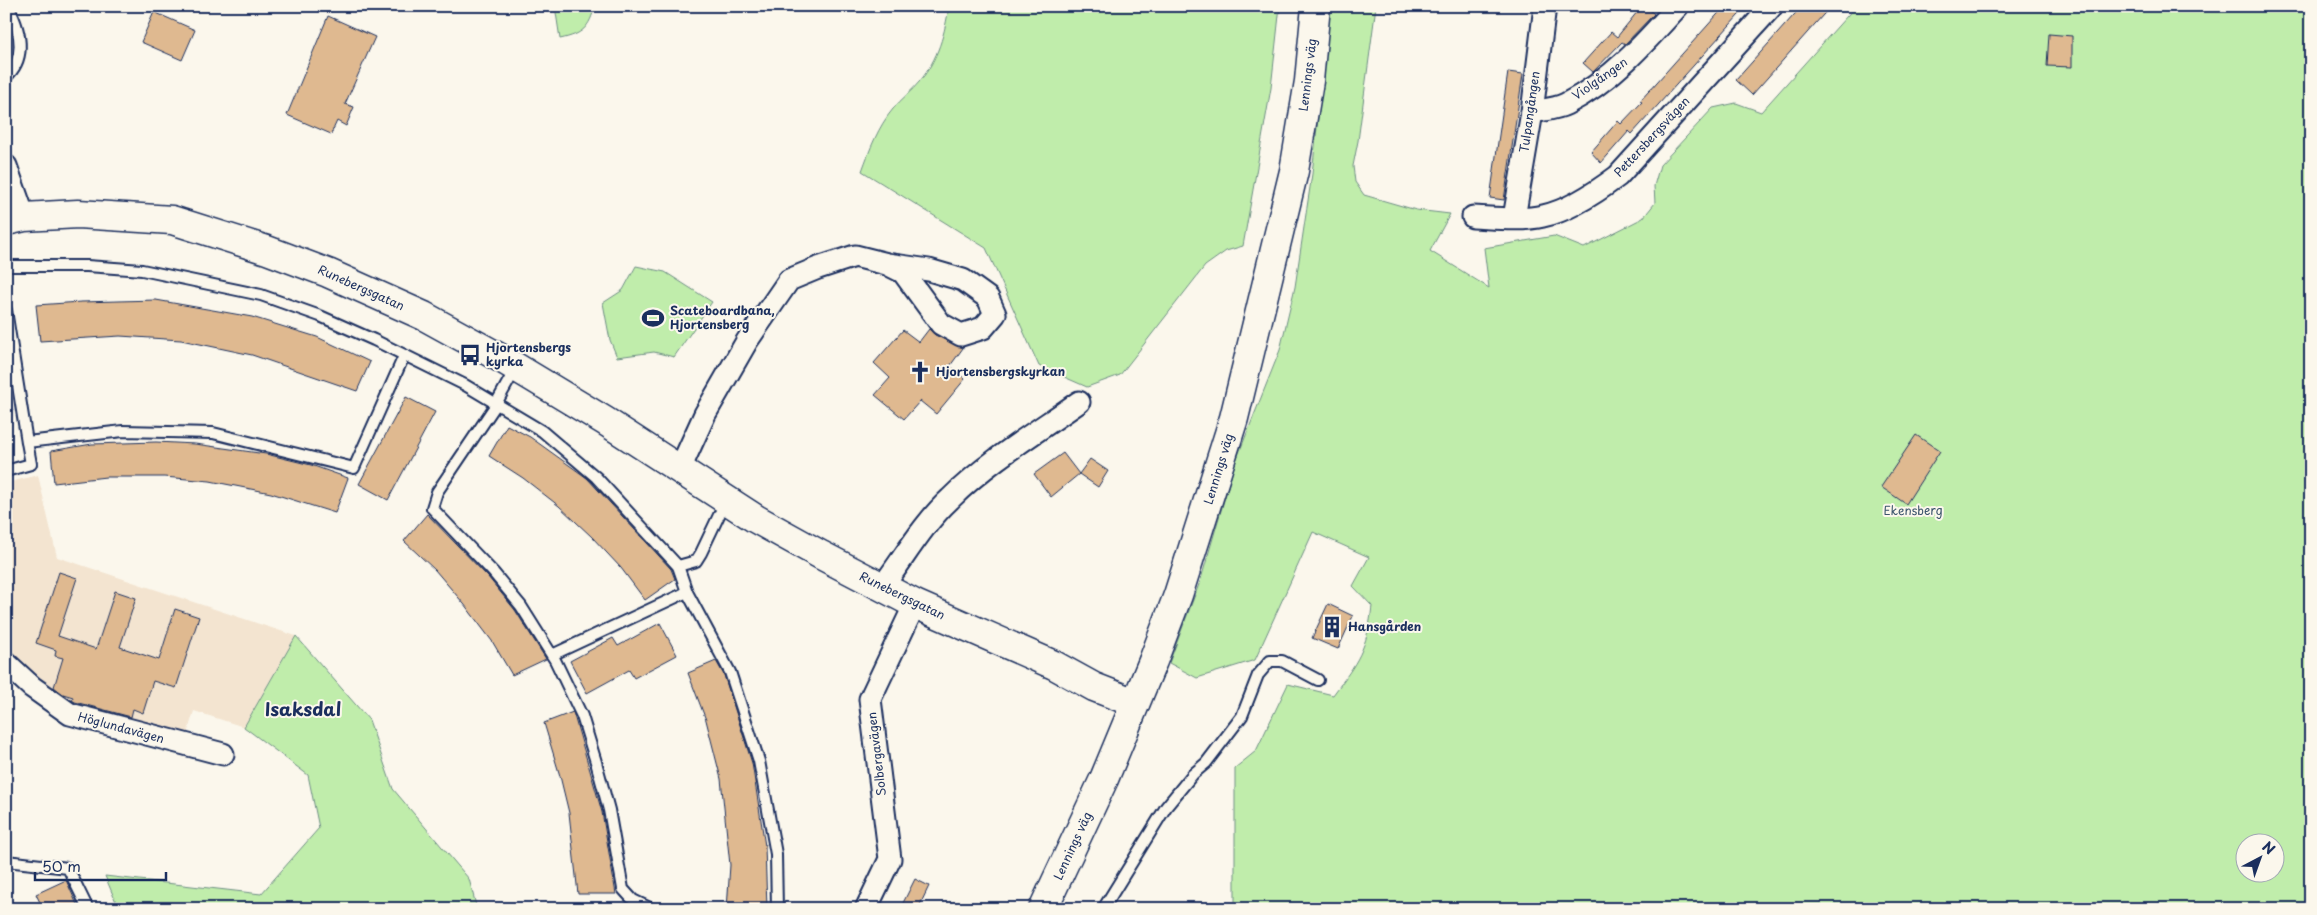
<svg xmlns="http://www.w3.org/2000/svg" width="2317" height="915" viewBox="0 0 2317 915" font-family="'Playpen Sans',sans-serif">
	<rect width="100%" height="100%" fill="#fbf7ec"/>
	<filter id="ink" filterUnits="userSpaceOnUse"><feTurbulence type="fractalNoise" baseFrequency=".02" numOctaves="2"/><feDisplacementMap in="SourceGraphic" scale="10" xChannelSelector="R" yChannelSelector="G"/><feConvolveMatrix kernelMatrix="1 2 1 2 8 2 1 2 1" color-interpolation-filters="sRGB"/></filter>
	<g filter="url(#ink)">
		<polygon fill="#f3e4d0" points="38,475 57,557 296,636 244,727 194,711 185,741 70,707 36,681 6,647 6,483"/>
		<g fill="#c0edab" stroke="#6e8e84" fill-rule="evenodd">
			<path d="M555,6H595C589,28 583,34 560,39Z"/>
			<path d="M949,6H1280L1271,88L1243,246L1226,251L1205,266L1120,375L1087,387L1039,366L986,248L862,171C870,149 878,127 893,109C901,99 912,91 920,81C938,59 945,33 949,6Z"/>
			<path d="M1330,6H1376L1358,141L1353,166L1355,182L1364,195L1416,210L1450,214L1430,251L1489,288L1484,248L1554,236L1584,248L1643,218L1655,203L1654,186L1660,165L1713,108L1736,103L1761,112L1856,6H2311V909H1235V768L1256,751L1288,684L1333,695C1358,661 1367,650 1372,606L1353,586L1369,557L1313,532L1255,660L1197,678L1169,663L1201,579L1235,463L1280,350L1295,287L1312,174ZM2244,842H2274V872H2244Z"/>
			<polygon points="636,266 665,272 712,302 674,357 654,352 617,357 610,340 603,303 623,290"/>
			<polygon points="296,636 369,720 393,789 469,879 477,909 119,909 105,876 261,894 319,828 308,775 244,727"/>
		</g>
		<g fill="#dfb990" stroke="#1b2f5e">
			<polygon points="1642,6 1646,6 1654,14 1625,44 1622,42 1593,72 1583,63 1611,32 1617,37"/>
			<polygon points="1725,6 1747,6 1632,134 1629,131 1601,163 1591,152 1618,121 1621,124 1642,102 1640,101"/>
			<polygon points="1802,6 1831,6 1752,95 1736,80"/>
			<polygon points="154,12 195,30 182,60 141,42"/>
			<polygon points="328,16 375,37 345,104 354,107 346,126 337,121 331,134 287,115"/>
			<polygon points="2049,34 2072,36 2072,67 2047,66"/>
			<polygon points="1508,72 1523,74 1504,200 1490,198"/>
			<polygon points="156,300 252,317 317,337 370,362 357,391 252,355 181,340 120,336 40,341 36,305 81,302"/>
			<polygon points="929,329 935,335 963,348 950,366 965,379 936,414 920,401 904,419 875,395 890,378 874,363 903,330 919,342"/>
			<polygon points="406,397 435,412 388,500 359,484"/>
			<polygon points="507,425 530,437 587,478 671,569 675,579 645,600 621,568 592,537 559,506 523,478 489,456"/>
			<polygon points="1916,435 1940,451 1906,504 1881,487"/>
			<polygon points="156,442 195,444 266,454 311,465 348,478 335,513 271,493 210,481 164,477 106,477 54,483 51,451 92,444"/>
			<polygon points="1063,453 1079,474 1051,497 1034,474"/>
			<polygon points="1090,459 1108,471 1098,487 1079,474"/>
			<polygon points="427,514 488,577 515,610 546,659 512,675 492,641 464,604 435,570 404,541"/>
			<polygon points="59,572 77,578 58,636 96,649 115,591 136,598 120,647 159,660 175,609 199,617 176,688 153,681 143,713 133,709 131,717 75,702 72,700 73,697 63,694 54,687 63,658 55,656 56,650 36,643"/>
			<polygon points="1328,604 1353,616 1338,649 1312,638"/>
			<polygon points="660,623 677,655 634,678 629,670 587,693 570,661 613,638 618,646"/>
			<polygon points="716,661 724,675 752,763 765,846 767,909 727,909 730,865 721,779 706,720 688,673"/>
			<polygon points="573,712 602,812 616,894 578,894 569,813 560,776 544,723"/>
			<polygon points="915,879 929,886 918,909 900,909"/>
			<polygon points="66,880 79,909 43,909 36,894"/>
		</g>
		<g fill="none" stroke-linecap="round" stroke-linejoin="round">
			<g stroke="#1b2f5e" stroke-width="14">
				<g id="lane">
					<path d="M6,77C28,57 20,29 8,6"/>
					<polyline points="6,266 87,266 142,270 261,295 320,316 374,340 465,385 542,431 596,477 678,566 687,592 730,672 759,761 776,854 777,909"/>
					<polyline points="6,310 27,442 123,431 213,433 354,468 404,356"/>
					<polyline points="516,368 493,409 437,492 432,508 493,572 521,606 555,660 582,716 596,762 609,810 623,889 633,900 652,909"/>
					<polyline points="6,471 31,464 27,442"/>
					<polyline points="678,566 696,561 701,553 720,513"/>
					<polyline points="552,655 687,592"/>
					<polyline points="6,861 68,868 88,909"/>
					<polyline points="1103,909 1166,807 1193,774 1206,763 1242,716 1258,675 1270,661 1282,661 1318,680"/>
				</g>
			</g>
			<g stroke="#1b2f5e" stroke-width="25">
				<g id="street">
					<path d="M1532,112C1542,110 1556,109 1566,104C1611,81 1645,43 1678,6"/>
					<polyline points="6,166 24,217"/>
					<path d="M1473,217C1495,218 1521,221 1543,216C1568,211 1598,191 1618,176L1772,6"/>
					<polyline points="1514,218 1532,112 1545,6"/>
					<polyline points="679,471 705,414 747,341 789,280 818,268 855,256 887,264 903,272 941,324 961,335 983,328 995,314 988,298 963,280 929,270 887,264"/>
					<path d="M882,587C904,558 923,524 950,499C988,461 1035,433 1079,402"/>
					<polyline points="6,663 32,687 70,714 223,754"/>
					<polyline points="866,909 890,859 870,699 915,604"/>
				</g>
			</g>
			<g stroke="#1b2f5e" stroke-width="31">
				<g id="secondary">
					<polyline points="6,221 24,217 78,214 172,220 267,250 328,273 424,316 504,360 605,421 756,519 821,555 915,604 1054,665 1094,687 1135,703"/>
					<polyline points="1043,909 1104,779 1153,661 1178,595 1234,418 1294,171 1309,81 1316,6"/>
				</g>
			</g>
			<use href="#lane" stroke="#fbf7ec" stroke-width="10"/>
			<use href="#street" stroke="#fbf7ec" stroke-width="21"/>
			<use href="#secondary" stroke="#fbf7ec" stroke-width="28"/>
		</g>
	</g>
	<defs>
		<g id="stadium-bare" transform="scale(1.725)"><path d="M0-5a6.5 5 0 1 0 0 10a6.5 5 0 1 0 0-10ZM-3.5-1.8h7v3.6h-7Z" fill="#1b2f5e" stroke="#fbf7ec" stroke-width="2.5" paint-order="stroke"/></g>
		<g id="bus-bare" transform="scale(1.725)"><path d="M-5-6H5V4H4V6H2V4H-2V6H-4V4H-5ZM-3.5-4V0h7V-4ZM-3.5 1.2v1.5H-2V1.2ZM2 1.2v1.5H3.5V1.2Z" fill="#1b2f5e" stroke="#fbf7ec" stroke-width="2.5" paint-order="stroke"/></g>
		<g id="church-bare" transform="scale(1.725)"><path d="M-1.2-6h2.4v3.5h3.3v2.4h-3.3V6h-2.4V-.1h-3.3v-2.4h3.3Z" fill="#1b2f5e" stroke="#fbf7ec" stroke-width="2.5" paint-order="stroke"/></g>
		<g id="building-bare" transform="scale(1.725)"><path d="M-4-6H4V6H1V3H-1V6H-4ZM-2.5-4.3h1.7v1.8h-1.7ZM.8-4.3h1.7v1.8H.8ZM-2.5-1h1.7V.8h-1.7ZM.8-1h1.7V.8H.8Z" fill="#1b2f5e" stroke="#fbf7ec" stroke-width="2.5" paint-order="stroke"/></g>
	</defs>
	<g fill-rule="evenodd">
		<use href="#stadium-bare" x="653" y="318"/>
		<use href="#bus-bare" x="470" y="355"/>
		<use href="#church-bare" x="920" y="372"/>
		<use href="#building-bare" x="1332" y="627"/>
	</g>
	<g text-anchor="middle" stroke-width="4" stroke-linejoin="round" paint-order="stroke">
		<g font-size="12" fill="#1b2f5e" stroke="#fbf7ec">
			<text transform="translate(1308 75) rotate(-83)" y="4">Lennings väg</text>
			<text transform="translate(1600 79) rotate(-35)" y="4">Violgången</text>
			<text transform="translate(1530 112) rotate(-82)" y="4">Tulpangången</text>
			<text transform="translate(1652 137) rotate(-47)" y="4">Pettersbergsvägen</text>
			<text transform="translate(361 288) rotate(24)" y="4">Runebergsgatan</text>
			<text transform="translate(1219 469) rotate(-73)" y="4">Lennings väg</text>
			<text transform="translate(902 596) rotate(26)" y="4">Runebergsgatan</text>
			<text transform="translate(121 728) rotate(15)" y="4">Höglundavägen</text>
			<text transform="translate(877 754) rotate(-97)" y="4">Solbergavägen</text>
			<text transform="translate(1073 846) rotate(-65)" y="4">Lennings väg</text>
		</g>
		<g font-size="12" font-weight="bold" fill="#1b2f5e" stroke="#fbf7ec" text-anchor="start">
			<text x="670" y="315">Scateboardbana,<tspan x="670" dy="14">Hjortensberg</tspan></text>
			<text x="486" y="352">Hjortensbergs<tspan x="486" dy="14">kyrka</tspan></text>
			<text x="936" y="376">Hjortensbergskyrkan</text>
			<text x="1348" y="631">Hansgården</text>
		</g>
		<g font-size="12" fill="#3c556d" stroke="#fbf7ec">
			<text x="1913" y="515">Ekensberg</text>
		</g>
		<g font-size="18" font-weight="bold" fill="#1b2f5e" stroke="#fbf7ec">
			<text x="303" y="716">Isaksdal</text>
		</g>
	</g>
	<rect width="2317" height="915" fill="none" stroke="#fbf7ec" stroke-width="25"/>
	<rect x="12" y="12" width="2292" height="890" fill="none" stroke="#1b2f5e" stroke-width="2" filter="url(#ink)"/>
	<g transform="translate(2260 858) rotate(41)"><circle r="24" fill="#fbf7ec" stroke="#a1a7b3"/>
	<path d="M0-4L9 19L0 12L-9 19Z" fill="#1b2f5e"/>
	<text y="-8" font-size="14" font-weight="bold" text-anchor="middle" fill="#1b2f5e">N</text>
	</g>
	<path d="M35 872v8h131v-8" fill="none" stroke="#1b2f5e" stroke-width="2.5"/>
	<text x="42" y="872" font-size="15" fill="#1b2f5e" stroke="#fbf7ec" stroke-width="4" paint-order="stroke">50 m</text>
</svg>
